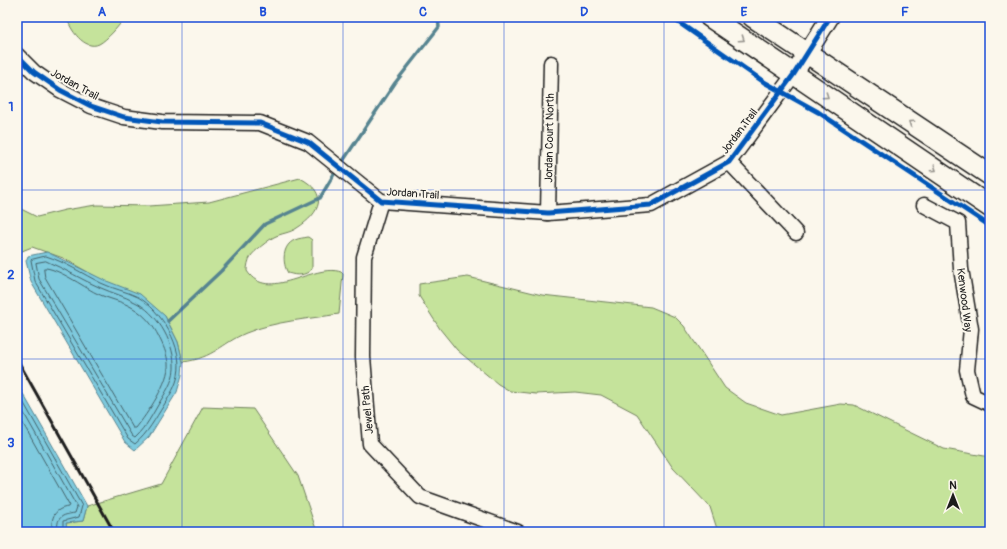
<svg xmlns="http://www.w3.org/2000/svg" width="1007" height="549" viewBox="0 0 1007 549" font-family="Pangolin,sans-serif">
	<rect width="100%" height="100%" fill="#fbf7ec"/>
	<filter id="ink" filterUnits="userSpaceOnUse"><feTurbulence type="fractalNoise" baseFrequency=".025" numOctaves="2"/><feDisplacementMap in="SourceGraphic" scale="8" xChannelSelector="R" yChannelSelector="G"/><feConvolveMatrix kernelMatrix="1 2 1 2 8 2 1 2 1" color-interpolation-filters="sRGB"/></filter>
	<g filter="url(#ink)">
		<g fill="#c5e39b" stroke="#70805c">
			<path d="M67,17H125C120,25 107,40 99,44C85,51 69,29 67,17Z"/>
			<path d="M300,178C329,193 321,213 297,228C290,233 282,233 274,237C270,239 253,252 251,256C248,260 247,267 247,271C268,304 314,262 341,272L343,274L339,314C309,319 275,321 246,333C222,343 214,358 183,362L178,342L165,316L63,258L32,247L22,251L17,256V207L37,217L65,210L96,205L148,206L209,202Z"/>
			<path d="M308,237L312,240V269C305,276 297,276 288,273C282,263 282,245 295,240C299,238 304,238 308,237Z"/>
			<polygon points="468,277 542,295 651,307 675,317 684,326 725,388 746,403 781,415 841,404 854,405 944,449 990,457 990,532 718,532 710,507 673,468 637,414 601,395 575,392 536,394 510,391 498,384 457,350 440,329 419,296 419,284"/>
			<polygon points="203,407 253,409 298,476 317,532 67,532 66,523 83,521 87,506 161,484"/>
		</g>
		<g fill="#7ecade" stroke="#578490">
			<polygon points="47,252 104,280 140,294 165,316 178,342 183,362 182,375 177,392 149,437 135,450 125,442 31,282 26,261 28,256"/>
			<polygon points="17,383 87,506 83,521 66,523 67,532 17,532"/>
		</g>
		<g fill="none" stroke-linecap="round" stroke-linejoin="round">
			<g stroke="#43626a" stroke-width="1">
				<path d="M46,256C65,262 83,274 101,283C113,289 126,291 138,297C161,310 184,348 178,375C176,386 170,395 164,405C155,419 148,433 135,444L128,439L35,281L31,260Z"/>
				<path d="M46,261C65,269 82,280 101,288C112,293 124,296 135,302C156,312 173,340 174,364C175,377 168,389 161,400C153,413 146,428 135,438L132,436L39,279L36,263Z"/>
				<path d="M44,268C56,267 84,287 96,293C108,299 122,301 133,308C145,315 153,325 159,337C163,345 167,354 168,363C170,381 147,414 136,428H133L45,277Z"/>
				<polyline points="17,391 82,506 79,517 63,521 63,532"/>
				<path d="M17,401L77,507L75,513C61,515 56,517 58,532"/>
				<path d="M17,413L69,505L68,507C53,509 51,519 52,532"/>
			</g>
			<g stroke="#578490" stroke-width="3.5">
				<polyline points="341,164 395,83 439,27 438,17"/>
				<polyline points="168,321 221,271 265,224 320,198 337,169"/>
			</g>
			<g stroke="#1c1c1c" stroke-width="17">
				<g id="minor">
					<polyline points="17,55 34,72 60,90 91,106 124,117 162,122 260,123 308,142 381,201 548,213 651,205 729,162 794,74"/>
					<polyline points="729,162 796,233"/>
					<polyline points="381,201 364,257 363,357 370,444 420,497 518,532"/>
					<polyline points="924,205 958,223 961,269 971,329 967,370 973,396 990,404"/>
					<polyline points="548,213 551,63"/>
				</g>
			</g>
			<g stroke="#1c1c1c" stroke-width="20">
				<polyline id="tertiary" points="794,74 830,17"/>
			</g>
			<g stroke="#1c1c1c" stroke-width="23">
				<g id="secondary">
					<polyline points="710,17 990,207"/>
					<polyline points="753,17 990,175"/>
				</g>
			</g>
			<use href="#minor" stroke="#fbf7ec" stroke-width="14"/>
			<use href="#tertiary" stroke="#fbf7ec" stroke-width="17"/>
			<use href="#secondary" stroke="#fbf7ec" stroke-width="20"/>
			<polyline stroke="#1c1c1c" stroke-width="3" points="17,359 114,532"/>
			<g stroke="#fbf7ec" stroke-width="8">
				<g id="cycleway">
					<polyline points="671,17 764,82 818,112 990,226"/>
					<polyline points="17,55 34,72 60,90 91,106 124,117 162,122 260,123 308,142 381,201 548,213 651,205 729,162 794,74 830,17"/>
				</g>
			</g>
			<use href="#cycleway" stroke="#0057b8" stroke-width="5"/>
		</g>
		<defs><path id="oneway-chevron" d="M-2-3.5L2.5 0L-2 3.5" fill="none" stroke-width="1.6" stroke-linecap="round" stroke-linejoin="round"/></defs>
		<g stroke="#97948e">
			<use href="#oneway-chevron" transform="translate(742 39) rotate(34)"/>
			<use href="#oneway-chevron" transform="translate(826 96) rotate(34)"/>
			<use href="#oneway-chevron" transform="translate(911 123) rotate(-146)"/>
			<use href="#oneway-chevron" transform="translate(934 169) rotate(34)"/>
		</g>
	</g>
	<path fill="none" stroke="#1d4ed8" stroke-width="1" stroke-opacity="0.55" d="M182,17V532M343,17V532M504,17V532M664,17V532M824,17V532M17,190H990M17,359H990"/>
	<g text-anchor="middle" stroke-width="4" stroke-linejoin="round" paint-order="stroke">
		<g font-size="11" fill="#1c1c1c" stroke="#fbf7ec">
			<text transform="translate(75 84) rotate(29)" y="4">Jordan Trail</text>
			<text transform="translate(739 131) rotate(-53)" y="4">Jordan Trail</text>
			<text transform="translate(549 138) rotate(-89)" y="4">Jordan Court North</text>
			<text transform="translate(413 193) rotate(4)" y="4">Jordan Trail</text>
			<text transform="translate(965 300) rotate(83)" y="4">Kenwood Way</text>
			<text transform="translate(367 410) rotate(-95)" y="4">Jewel Path</text>
		</g>
	</g>
	<rect width="1007" height="549" fill="none" stroke="#fbf7ec" stroke-width="44"/>
	<g transform="translate(953 495)" stroke="#fbf7ec" stroke-width="3" paint-order="stroke">
	<path d="M0-3L7 15L0 10L-7 15Z" fill="#1c1c1c"/>
	<text y="-6" font-size="11" font-weight="bold" text-anchor="middle" fill="#1c1c1c">N</text>
	</g>
	<rect x="22" y="22" width="963" height="505" fill="none" stroke="#1d4ed8" stroke-width="1.5"/>
	<g font-size="13" text-anchor="middle" font-weight="bold" fill="#1d4ed8">
		<text x="102" y="16">A</text>
		<text x="263" y="16">B</text>
		<text x="423" y="16">C</text>
		<text x="584" y="16">D</text>
		<text x="744" y="16">E</text>
		<text x="905" y="16">F</text>
		<text x="11" y="111">1</text>
		<text x="11" y="279">2</text>
		<text x="11" y="447">3</text>
	</g>
</svg>
